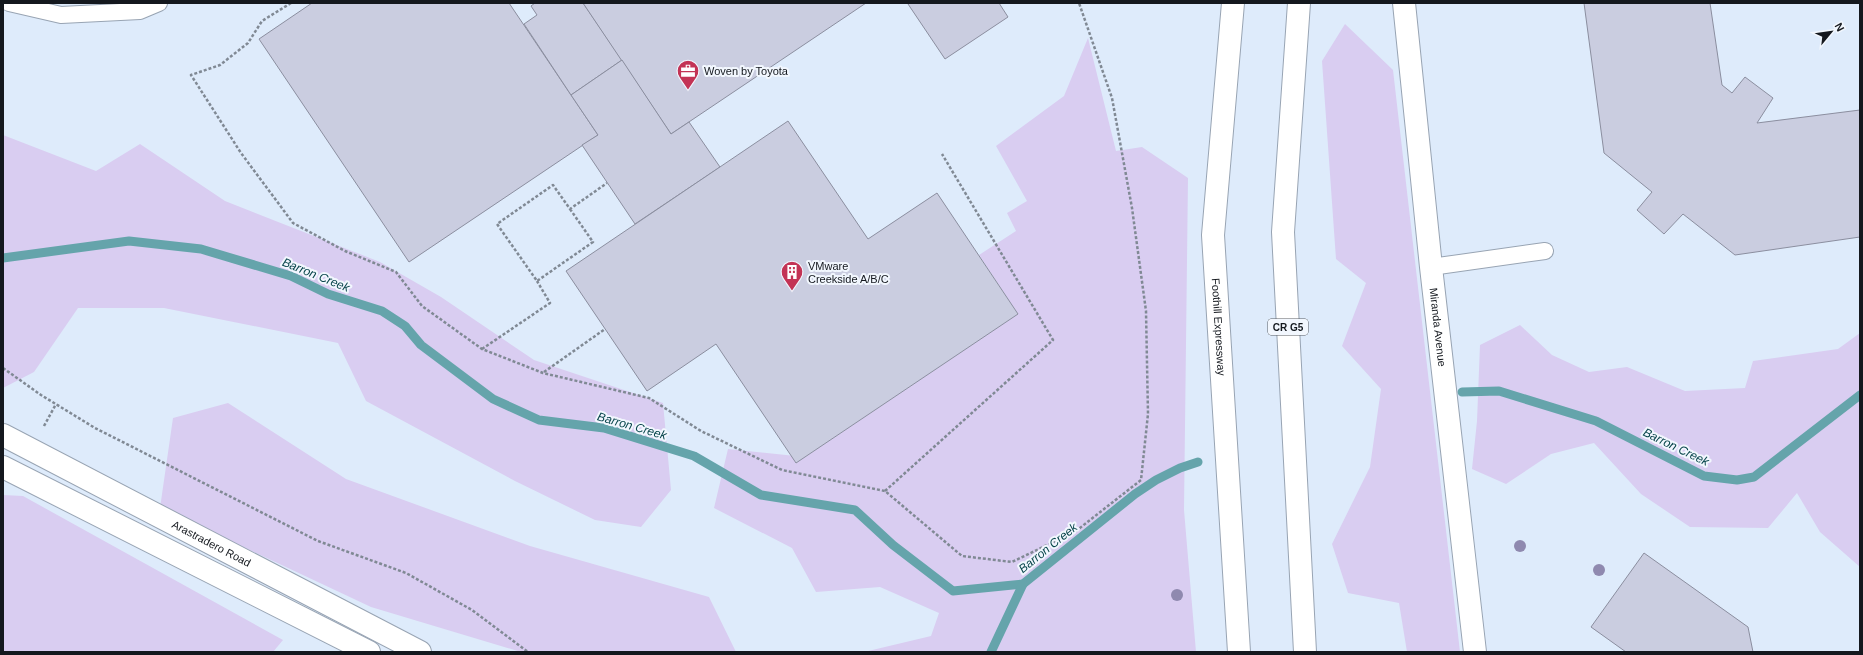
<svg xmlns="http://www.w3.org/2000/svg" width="1863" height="655" viewBox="0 0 1863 655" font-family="Arial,sans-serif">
	<rect width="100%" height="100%" fill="#deebfb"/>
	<g fill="#d9cdf1">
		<polygon points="1345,24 1393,70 1460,652 1407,652 1399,603 1348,593 1332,544 1370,467 1381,389 1342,346 1366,283 1336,259 1322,61"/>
		<polygon points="1088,38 1116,151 1142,147 1188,178 1184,510 1196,652 864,652 931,636 939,613 880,587 816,592 792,548 714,508 728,449 805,457 1018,314 979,255 1016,231 1007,213 1027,201 996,146 1064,96"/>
		<polygon points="3,135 96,171 140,144 225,201 380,262 441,297 534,360 663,403 671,490 641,527 595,520 515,481 366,401 338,343 164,308 78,308 34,372 3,388"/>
		<polygon points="1520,325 1552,355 1589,372 1627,367 1685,391 1745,388 1753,361 1838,349 1860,333 1860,567 1820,532 1797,493 1768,528 1690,527 1641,494 1594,443 1551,454 1506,484 1472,469 1477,421 1480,345"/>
		<polygon points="228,403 346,479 530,546 709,597 736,652 521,652 371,607 160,508 173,418"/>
		<polygon points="3,495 23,496 283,640 273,652 3,652"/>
	</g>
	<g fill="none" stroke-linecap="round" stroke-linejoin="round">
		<g stroke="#65a4ab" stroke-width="9">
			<polyline points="3,258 129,241 201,249 291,276 328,294 382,311 405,326 421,345 493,399 539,420 604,428 694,456 761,495 855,510 893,545 953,591 1023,584 1135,494 1156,480 1180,468 1198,462"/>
			<polyline points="1462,392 1499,391 1596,421 1704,476 1737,480 1754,477 1860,395"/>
			<polyline points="991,652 1023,584"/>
		</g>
	</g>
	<g fill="#cacde0" stroke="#8b8e9f">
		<polygon points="312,3 509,3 598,135 409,262 259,39"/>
		<polygon points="535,3 583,3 622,60 571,95 524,24 537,15 531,6"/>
		<polygon points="583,3 866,3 671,134"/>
		<polygon points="910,3 999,3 1008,17 945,59 908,4"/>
		<polygon points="1584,3 1710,3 1722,85 1732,93 1745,77 1773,98 1757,123 1860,110 1860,237 1735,255 1683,214 1664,234 1637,210 1652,192 1604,153"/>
		<polygon points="622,60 671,134 689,122 720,167 635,224 582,145 598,135 571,95"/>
		<polygon points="788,121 868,239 937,193 1018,314 796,463 716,344 647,391 566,271"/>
		<polygon points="1644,553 1748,627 1753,652 1626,652 1591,627"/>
	</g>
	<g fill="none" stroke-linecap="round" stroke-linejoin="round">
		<g stroke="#98a4b3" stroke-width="18">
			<g id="lane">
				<polyline points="9,3 61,15 140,11 159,3"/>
				<polyline points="1431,267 1545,251"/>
			</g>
		</g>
		<g stroke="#98a4b3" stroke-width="24">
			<g id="secondary">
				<path id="s1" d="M1404,3L1431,267L1475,652"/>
				<path id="s2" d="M3,435L420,652"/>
				<polyline points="3,467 369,652"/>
			</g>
		</g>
		<g stroke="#98a4b3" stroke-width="24">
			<g id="highway">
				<path id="s3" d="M1233,3L1213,235L1239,652"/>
				<polyline points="1299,3 1283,232 1305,652"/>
			</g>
		</g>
		<g stroke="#808994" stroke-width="2.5" stroke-dasharray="3 2" stroke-linecap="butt">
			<polyline points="291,3 262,21 248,43 220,65 191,75 241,153 293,223 345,251 396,272 422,306 482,349 543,373 649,398 701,431 782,470 885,491 962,556 1012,562 1076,531 1141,480 1148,414 1146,311 1132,208 1112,98 1079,3"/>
			<polyline points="570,209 593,242 537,281 497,224 553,185 570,209 607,183"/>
			<polyline points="482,349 550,303 537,281"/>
			<polyline points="3,368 41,395 95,428 318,541 406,573 472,610 528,652"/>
			<polyline points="544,372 605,329"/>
			<polyline points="44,426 56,404"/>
			<polyline points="885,491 1053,340 942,154"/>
		</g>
		<use href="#lane" stroke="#fff" stroke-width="16"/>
		<use href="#secondary" stroke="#fff" stroke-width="22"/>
		<use href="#highway" stroke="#fff" stroke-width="22"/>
	</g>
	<g fill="#8f89af">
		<circle cx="1520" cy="546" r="6"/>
		<circle cx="1599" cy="570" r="6"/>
		<circle cx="1177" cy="595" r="6"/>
	</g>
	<defs>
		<g id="office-pin" transform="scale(1.15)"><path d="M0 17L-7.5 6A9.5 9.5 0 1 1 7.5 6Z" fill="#c33355" stroke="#f2f7fe"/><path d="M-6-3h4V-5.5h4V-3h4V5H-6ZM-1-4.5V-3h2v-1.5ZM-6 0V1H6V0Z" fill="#fff"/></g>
		<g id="building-pin" transform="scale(1.15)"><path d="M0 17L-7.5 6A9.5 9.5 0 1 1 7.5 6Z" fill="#c33355" stroke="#f2f7fe"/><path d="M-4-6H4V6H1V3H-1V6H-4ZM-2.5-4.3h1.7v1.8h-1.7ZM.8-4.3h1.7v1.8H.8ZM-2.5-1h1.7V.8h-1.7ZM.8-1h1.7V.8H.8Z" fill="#fff"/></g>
	</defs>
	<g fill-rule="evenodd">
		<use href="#office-pin" x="688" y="71"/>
		<use href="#building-pin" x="792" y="272"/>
	</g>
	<g text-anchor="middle" stroke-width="4" stroke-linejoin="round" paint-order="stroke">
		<rect fill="#f2f7fe" stroke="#575b61" stroke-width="1" x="1268" y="319" width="40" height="16" rx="3"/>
		<g font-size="10" font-weight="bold" fill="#14181e">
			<text x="1288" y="331">CR G5</text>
		</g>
		<g font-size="11" fill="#14181e" stroke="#f2f7fe" text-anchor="start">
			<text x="704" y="75">Woven by Toyota</text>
			<text x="808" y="270">VMware<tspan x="808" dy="13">Creekside A/B/C</tspan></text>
		</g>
		<g font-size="11" fill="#14181e" stroke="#f2f7fe">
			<text dy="4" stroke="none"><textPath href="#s3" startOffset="325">Foothill Expressway</textPath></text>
			<text dy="4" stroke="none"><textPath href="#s1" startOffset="326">Miranda Avenue</textPath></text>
			<text dy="4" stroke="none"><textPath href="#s2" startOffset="235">Arastradero Road</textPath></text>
		</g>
		<g font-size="12" font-style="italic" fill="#08454b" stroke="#f2f7fe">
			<text transform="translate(316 275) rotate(22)" y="4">Barron Creek</text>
			<text transform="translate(632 426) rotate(16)" y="4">Barron Creek</text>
			<text transform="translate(1676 447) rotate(26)" y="4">Barron Creek</text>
			<text transform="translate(1048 548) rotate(-39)" y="4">Barron Creek</text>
		</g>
	</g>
	<rect width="1863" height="655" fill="none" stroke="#14181e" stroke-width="8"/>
	<g transform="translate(1831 32) rotate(61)" stroke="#f2f7fe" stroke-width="3" paint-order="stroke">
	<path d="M0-3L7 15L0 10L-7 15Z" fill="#14181e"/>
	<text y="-6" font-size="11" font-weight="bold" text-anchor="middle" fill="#14181e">N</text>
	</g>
</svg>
